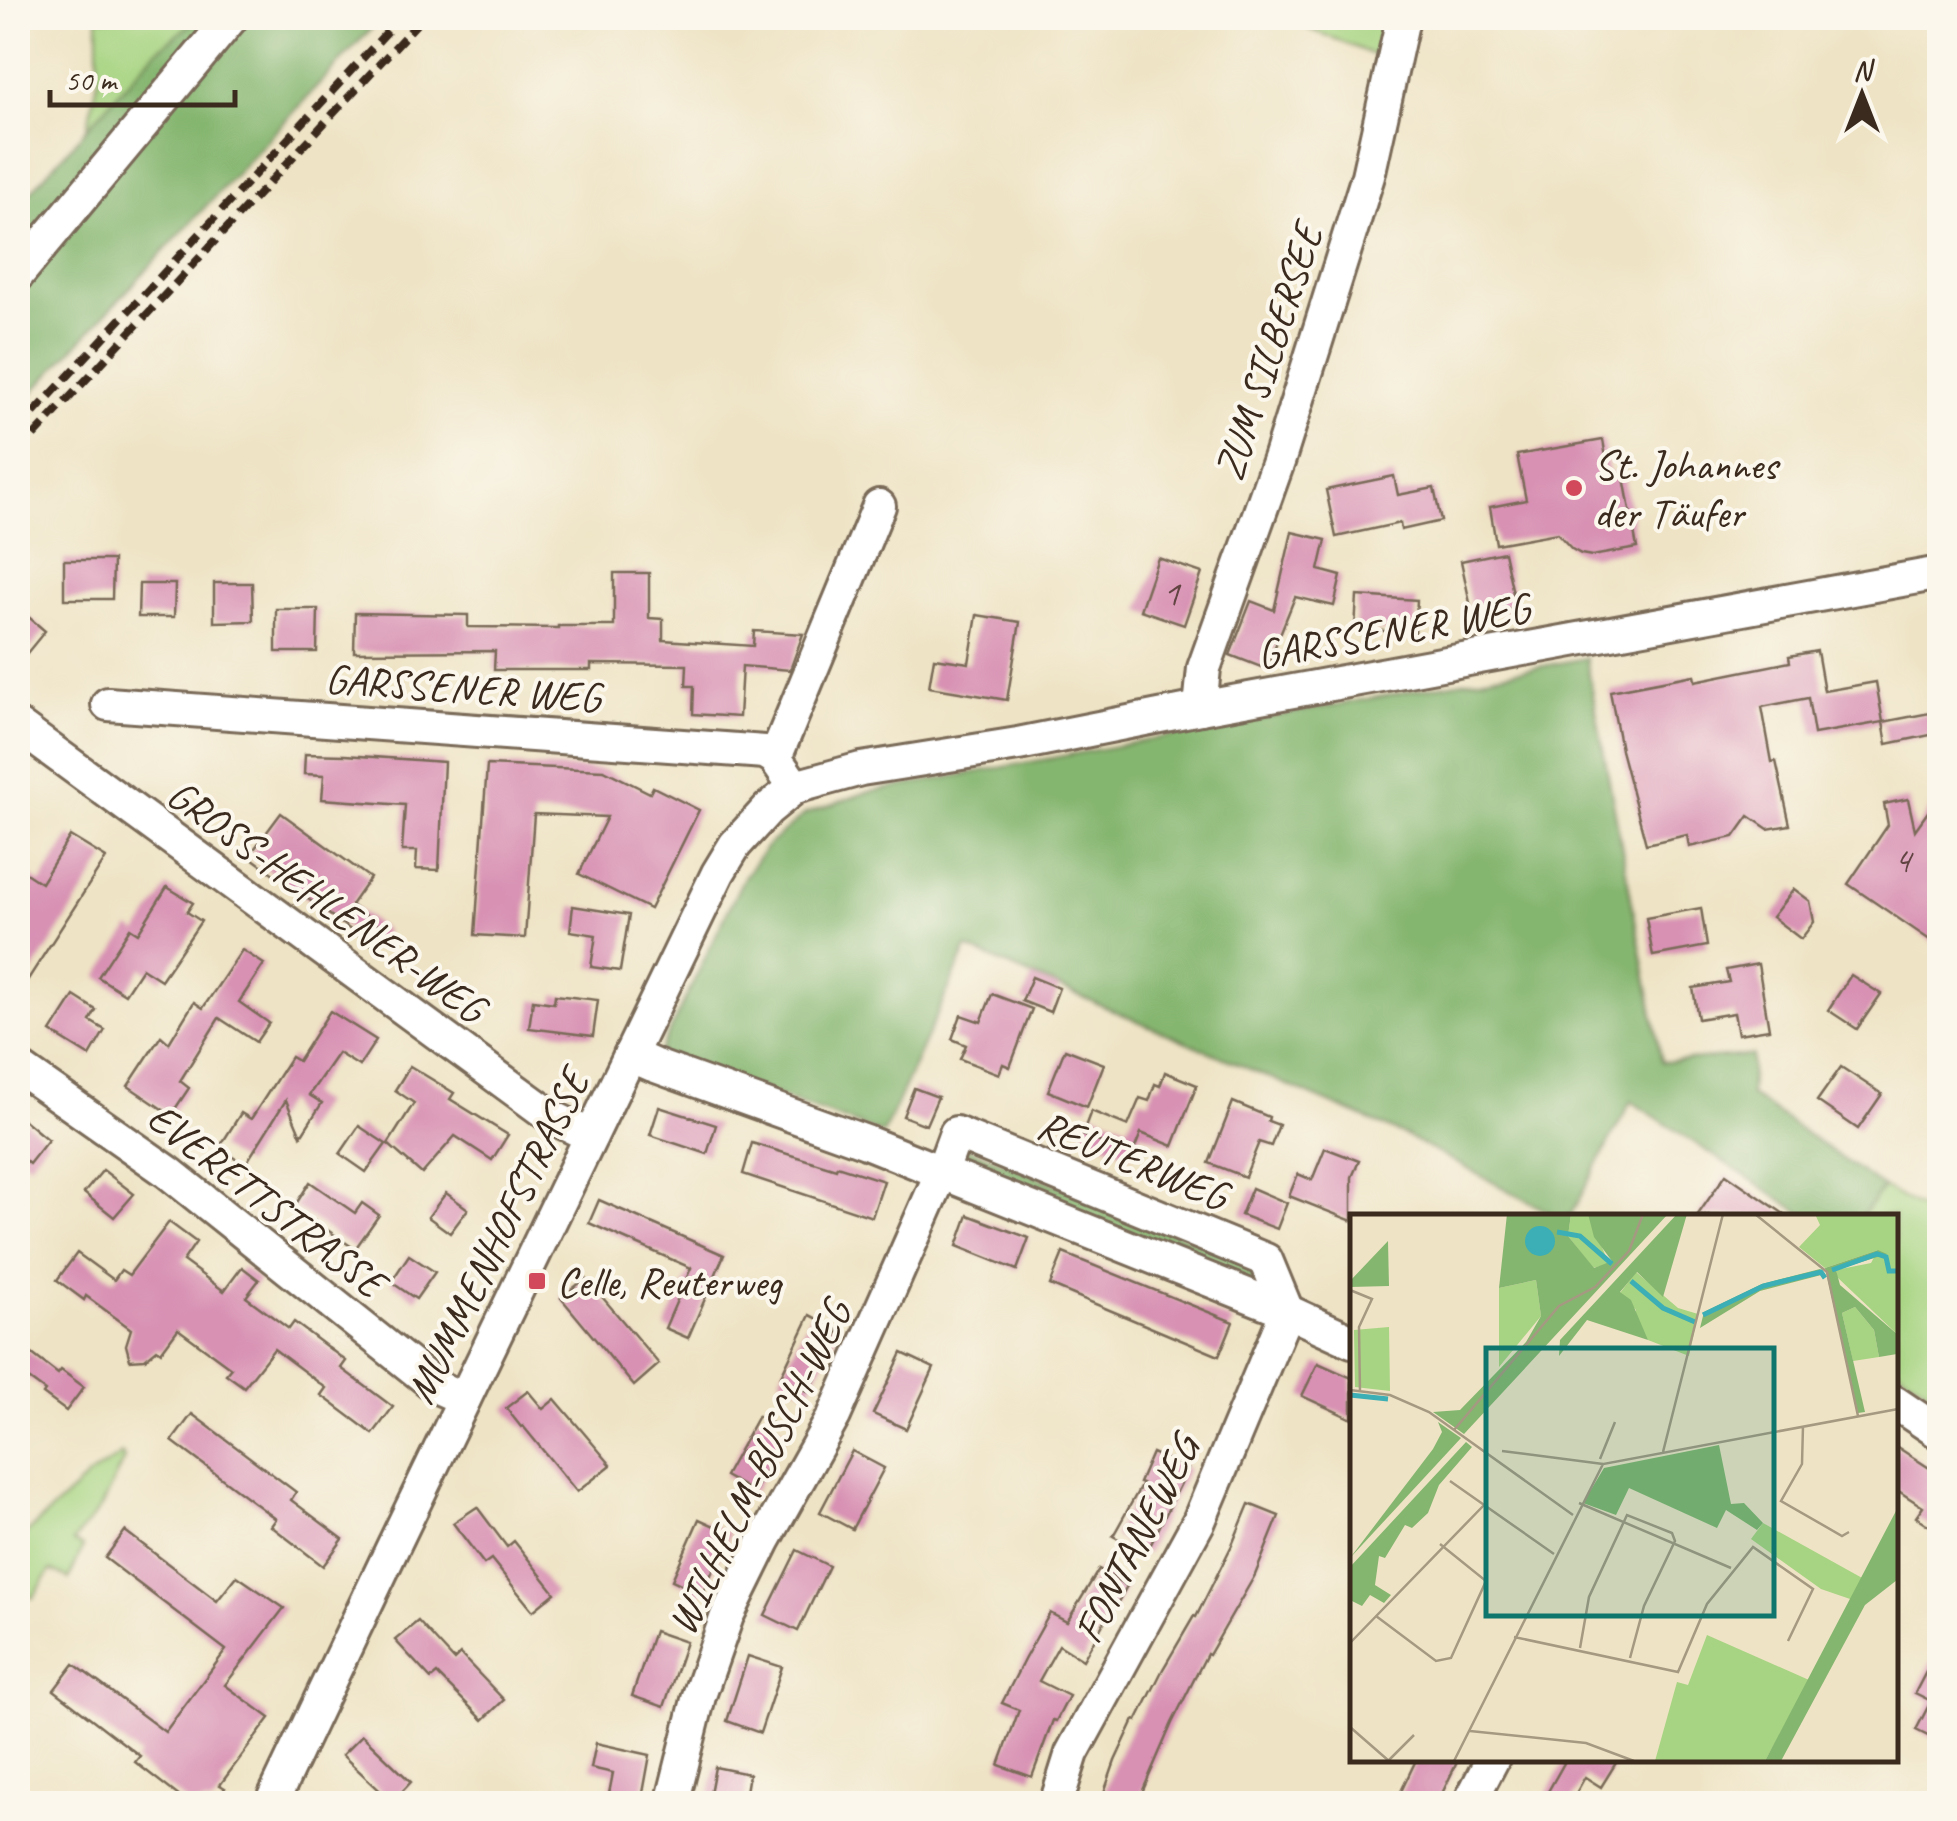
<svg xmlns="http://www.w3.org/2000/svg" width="1957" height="1821" viewBox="0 0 1957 1821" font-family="Caveat,sans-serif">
	<rect width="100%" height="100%" fill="#fbf7ec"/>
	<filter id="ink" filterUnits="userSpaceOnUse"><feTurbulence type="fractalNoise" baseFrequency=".01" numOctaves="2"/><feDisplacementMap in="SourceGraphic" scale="20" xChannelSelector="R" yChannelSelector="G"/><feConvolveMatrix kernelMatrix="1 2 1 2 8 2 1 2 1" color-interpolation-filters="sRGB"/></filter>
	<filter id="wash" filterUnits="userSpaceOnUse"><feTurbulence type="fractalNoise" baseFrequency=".0048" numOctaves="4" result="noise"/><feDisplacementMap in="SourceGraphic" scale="40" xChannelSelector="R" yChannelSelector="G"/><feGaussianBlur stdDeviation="2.25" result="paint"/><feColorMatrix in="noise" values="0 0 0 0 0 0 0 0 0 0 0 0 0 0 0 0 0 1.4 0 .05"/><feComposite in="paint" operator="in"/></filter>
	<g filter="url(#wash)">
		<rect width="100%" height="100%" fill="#eee3c4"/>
		<g fill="#a7d482" stroke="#717f50" stroke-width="2.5">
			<polygon points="98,18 199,18 155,52 87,129 98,80"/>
			<polygon points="1283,18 1390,18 1381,58"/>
			<polygon points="1883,1187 1939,1219 1939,1398 1895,1367 1894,1216 1862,1216"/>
			<polygon points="122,1454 124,1459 101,1507 73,1542 83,1547 69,1579 51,1570 33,1598 28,1596 18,1564 18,1541 89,1476"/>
		</g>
		<g fill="#85b670" stroke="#607047" stroke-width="2.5">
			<polygon points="199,18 381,18 18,408 18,206 155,52"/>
			<polygon points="1586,658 1662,1062 1752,1055 1750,1095 1883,1187 1862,1216 1806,1216 1631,1101 1570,1216 1556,1216 1404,1135 967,948 883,1134 659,1053 744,877 768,845 805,814 865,793"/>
			<polygon points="965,1147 1264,1269 1256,1288 958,1167"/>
		</g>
		<g id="blocks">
			<g fill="#d891b3">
				<polygon points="1603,440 1609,474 1623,472 1637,548 1592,556 1581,554 1572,549 1557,533 1496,544 1490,507 1526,500 1517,455"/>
				<polygon points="1394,476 1398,495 1434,488 1441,521 1401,530 1400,523 1336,537 1326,490"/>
				<polygon points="1292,532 1326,540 1319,570 1341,576 1334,606 1295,597 1266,669 1230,655 1251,601 1274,610"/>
				<polygon points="1504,552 1516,607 1473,617 1461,561"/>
				<polygon points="1158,558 1202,573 1184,625 1140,610"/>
				<polygon points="64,560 113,560 112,599 64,599"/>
				<polygon points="614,573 649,573 649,618 663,619 663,640 753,646 754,631 803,634 790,670 742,666 739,717 693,714 694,686 686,686 687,665 591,664 591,670 494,670 495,651 354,652 355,613 468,615 468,627 558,628 558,626 614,626"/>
				<polygon points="214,583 252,583 253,621 214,622"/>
				<polygon points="139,584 175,584 174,617 138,617"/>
				<polygon points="1357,596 1417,600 1415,633 1355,629"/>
				<polygon points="18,608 45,631 18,664"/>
				<polygon points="276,609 318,609 317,652 276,652"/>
				<polygon points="977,615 1020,622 1007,700 929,687 934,658 969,663"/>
				<polygon points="1817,651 1824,691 1876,682 1883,722 1814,734 1808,698 1762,707 1772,762 1776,761 1790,825 1768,829 1749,816 1734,837 1689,847 1687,835 1646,844 1621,750 1610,691 1694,675 1695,681 1790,662 1789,656"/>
				<polygon points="1940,711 1940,733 1887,744 1883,722"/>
				<polygon points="305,754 345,755 444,762 439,870 416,869 417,851 402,851 405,805 322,799 324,775 304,774"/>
				<polygon points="487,765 604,770 650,793 653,787 699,810 650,909 579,874 607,817 534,814 525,938 475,935"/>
				<polygon points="1940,795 1940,947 1848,884 1888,825 1884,804 1908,799 1915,830"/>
				<polygon points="281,813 370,878 351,905 386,931 374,947 249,856"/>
				<polygon points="70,836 106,858 18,995 18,868 41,883"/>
				<polygon points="167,887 193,903 187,912 201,921 161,980 142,968 125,994 98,977 130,928 138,933"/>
				<polygon points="1794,889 1810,901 1814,922 1801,939 1772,917"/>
				<polygon points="573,906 629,915 620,971 591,967 596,935 570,931"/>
				<polygon points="1701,908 1707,946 1653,956 1646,918"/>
				<polygon points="242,950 264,964 239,1002 269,1023 256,1042 219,1018 180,1081 189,1088 171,1115 128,1086 161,1036 169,1043 194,1002 203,1008"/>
				<polygon points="1758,964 1769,1029 1738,1034 1734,1013 1698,1019 1693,988 1729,982 1726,970"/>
				<polygon points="1851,975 1881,994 1857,1029 1828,1010"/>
				<polygon points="1032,977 1059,988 1050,1012 1022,1001"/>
				<polygon points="992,994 1032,1009 1010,1067 1003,1064 999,1074 960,1059 966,1045 952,1039 961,1015 981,1022"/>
				<polygon points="555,995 598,1000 593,1036 529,1028 533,1000 554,1003"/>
				<polygon points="74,996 96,1010 90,1021 105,1030 90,1056 51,1032"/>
				<polygon points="330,1011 376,1040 359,1066 338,1053 309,1095 322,1103 301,1136 286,1100 245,1165 219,1148 241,1113 251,1119 291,1057 298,1061"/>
				<polygon points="1065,1049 1104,1064 1087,1107 1048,1091"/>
				<polygon points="410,1066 454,1093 450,1099 508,1135 492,1160 455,1136 422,1174 388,1144 414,1103 395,1090"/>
				<polygon points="1841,1067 1882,1094 1858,1129 1817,1101"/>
				<polygon points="1165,1072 1197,1085 1173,1146 1141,1133 1132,1155 1082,1135 1091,1111 1128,1126 1140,1098 1149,1101 1155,1084 1160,1086"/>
				<polygon points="914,1088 938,1097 926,1125 903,1116"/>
				<polygon points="1233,1102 1269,1117 1268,1121 1279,1125 1271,1146 1259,1142 1245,1177 1209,1163"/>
				<polygon points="659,1107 716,1125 707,1154 650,1135"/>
				<polygon points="18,1115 48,1140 29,1164 18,1154"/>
				<polygon points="359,1126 386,1144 366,1172 340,1154"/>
				<polygon points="752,1143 836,1169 837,1166 884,1181 872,1217 743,1174"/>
				<polygon points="1325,1148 1359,1161 1352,1177 1352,1221 1289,1196 1298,1174 1312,1180"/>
				<polygon points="103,1170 134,1194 114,1217 84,1193"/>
				<polygon points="1726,1174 1787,1216 1697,1216"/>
				<polygon points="310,1182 355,1213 362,1203 379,1215 355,1249 294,1207"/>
				<polygon points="1252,1188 1287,1203 1277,1229 1241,1215"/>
				<polygon points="446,1193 468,1209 450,1233 428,1217"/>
				<polygon points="599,1200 724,1255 688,1338 665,1328 691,1268 589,1223"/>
				<polygon points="968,1215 1029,1238 1017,1270 957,1246"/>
				<polygon points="169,1222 196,1242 183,1261 224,1291 242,1267 259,1280 246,1297 289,1329 294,1322 346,1361 341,1368 393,1407 373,1434 321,1395 326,1388 274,1349 244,1387 226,1374 231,1368 178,1329 161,1352 157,1349 145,1359 130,1360 126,1345 131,1329 86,1296 84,1300 57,1280 77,1253 114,1280 121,1270 129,1275"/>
				<polygon points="1063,1253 1233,1322 1219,1356 1050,1285"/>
				<polygon points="409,1255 435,1272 416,1299 391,1282"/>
				<polygon points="586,1278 659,1364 634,1386 561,1298"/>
				<polygon points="810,1315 839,1330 809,1392 780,1378"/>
				<polygon points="18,1343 58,1374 61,1370 84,1387 66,1411 43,1394 45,1391 18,1371"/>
				<polygon points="902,1353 934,1368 906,1429 873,1414"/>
				<polygon points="1318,1363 1352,1378 1352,1419 1302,1396"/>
				<polygon points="528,1391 543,1409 555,1399 611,1465 577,1492 523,1426 521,1427 506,1408"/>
				<polygon points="192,1414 296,1492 291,1500 343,1539 323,1566 271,1526 276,1519 172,1441"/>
				<polygon points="758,1416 787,1432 754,1492 725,1476"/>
				<polygon points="1894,1445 1940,1475 1940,1533 1916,1517 1923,1507 1894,1488"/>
				<polygon points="852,1451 884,1468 852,1529 820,1512"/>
				<polygon points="1152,1453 1188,1469 1146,1554 1113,1536 1142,1484 1139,1483"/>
				<polygon points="1249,1504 1279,1516 1255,1575 1209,1655 1207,1654 1172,1723 1137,1804 1100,1804 1115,1761 1134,1720 1137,1721 1163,1669 1194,1616 1196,1617 1232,1545"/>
				<polygon points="477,1507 507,1547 514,1541 555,1593 533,1611 491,1559 484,1564 453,1523"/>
				<polygon points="699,1519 730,1533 702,1594 672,1580"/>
				<polygon points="125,1531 217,1601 237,1576 284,1608 225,1685 270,1718 220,1785 225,1788 213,1804 189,1804 135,1762 140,1756 54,1690 74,1664 165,1732 226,1650 105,1558"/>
				<polygon points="797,1550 829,1566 798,1631 765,1615"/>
				<polygon points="1099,1569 1127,1586 1114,1609 1112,1608 1083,1660 1059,1645 1039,1681 1069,1696 1056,1721 1053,1720 1032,1777 999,1765 1019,1710 1002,1703 1025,1658 1050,1613 1067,1622"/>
				<polygon points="418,1621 454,1660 460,1654 504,1700 483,1720 437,1674 431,1679 395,1640"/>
				<polygon points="654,1631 686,1642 664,1707 632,1696"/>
				<polygon points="1940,1645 1940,1742 1916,1730 1931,1701 1915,1693"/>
				<polygon points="748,1656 782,1667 760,1733 727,1721"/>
				<polygon points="362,1735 411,1782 392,1802 342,1755"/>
				<polygon points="596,1743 650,1755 641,1804 607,1804 613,1773 591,1768"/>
				<polygon points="1417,1758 1459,1758 1437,1804 1395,1804"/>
				<polygon points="1557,1758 1619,1758 1601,1787 1585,1777 1570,1804 1541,1804 1564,1763"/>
				<polygon points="715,1767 749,1774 744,1804 708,1804"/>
			</g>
		</g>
	</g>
	<g filter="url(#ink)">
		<use href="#blocks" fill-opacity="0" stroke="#7a6b58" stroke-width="2.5"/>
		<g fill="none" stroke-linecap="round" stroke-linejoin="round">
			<g stroke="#7a6b58" stroke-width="38">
				<g id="minor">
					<polyline points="18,274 231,18"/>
					<polyline points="108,704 765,752 775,758 795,787"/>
					<polyline points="1200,708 1204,668 1279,459 1368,176 1403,18"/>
					<polyline points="18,726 552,1117 591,1136"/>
					<polyline points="775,758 879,506"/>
					<polyline points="630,1055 653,1065 866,1142 1287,1311 1352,1341"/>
					<polyline points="18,1067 168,1172 437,1387 464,1399"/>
					<polyline points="1894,1402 1940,1433"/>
					<polyline points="271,1804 392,1549 718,873 735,845 768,809 795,787 861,769 1018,744 1200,708 1940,573"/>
					<polyline points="672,1804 699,1696 727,1616 764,1541 834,1416 941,1174 956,1133 1266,1260 1287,1311 1199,1521 1072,1753 1056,1804"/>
					<polyline points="1469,1804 1493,1758"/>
				</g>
			</g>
			<use href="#minor" stroke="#fff" stroke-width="32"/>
			<g stroke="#3b2a1e" stroke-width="8" stroke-dasharray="15 8" stroke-linecap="butt">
				<polyline points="18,430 400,18"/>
				<polyline points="18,453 422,18"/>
			</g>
		</g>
	</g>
	<g fill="#d1495b" stroke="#fbf7ec" stroke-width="4">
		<circle cx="1574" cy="488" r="10"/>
		<rect x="527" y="1271" width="20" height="20" rx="5"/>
	</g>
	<g text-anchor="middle" stroke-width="8" stroke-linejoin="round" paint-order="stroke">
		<g font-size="38" fill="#624443">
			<text x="1171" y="605">1</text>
			<text x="1902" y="872">4</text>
		</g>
		<g font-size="42" fill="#3b2a1e" stroke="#fbf7ec">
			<text transform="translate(1267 352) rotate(-72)" y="15">ZUM SILBERSEE</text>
			<text transform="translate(1393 630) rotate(-10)" y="15">GARSSENER WEG</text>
			<text transform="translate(463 687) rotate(4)" y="15">GARSSENER WEG</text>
			<text transform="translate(327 900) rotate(36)" y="15">GROSS-HEHLENER-WEG</text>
			<text transform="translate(1133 1159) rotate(22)" y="15">REUTERWEG</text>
			<text transform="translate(267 1199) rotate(38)" y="15">EVERETTSTRASSE</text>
			<text transform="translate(496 1236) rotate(-64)" y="15">MUMMENHOFSTRASSE</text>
			<text transform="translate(758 1467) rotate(-64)" y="15">WILHELM-BUSCH-WEG</text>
			<text transform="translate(1135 1539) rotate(-63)" y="15">FONTANEWEG</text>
		</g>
		<g font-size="42" fill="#3b2a1e" stroke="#fbf7ec" text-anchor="start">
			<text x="1594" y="479">St. Johannes<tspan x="1594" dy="48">der Täufer</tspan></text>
			<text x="557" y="1296">Celle, Reuterweg</text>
		</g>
	</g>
	<g transform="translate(1350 1214)">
		<rect width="548" height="548" fill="#eee3c4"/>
		<path d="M221,0H238L259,50L243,54L218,22ZM465,0H547V120L487,63L486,56L521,49L528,36L475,54L449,33L470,11ZM286,58L328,94L348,100L339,142L298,126L285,108L286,96L270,79ZM186,66L191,102L149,153V74ZM505,93L524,116L529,143L503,147L492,99ZM39,113L40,177L5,173L4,116ZM413,309L514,365L503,386L471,375L401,325ZM357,421L459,466L415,547H305L327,468L338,471Z" fill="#a7d482"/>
		<path d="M157,0H221L218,22L244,54L262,47L244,23L238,0H318L114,220L83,198L110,196L176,128L191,102L186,66L149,74ZM327,0H337L313,83L287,58L270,78L281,86L298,126L237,106L209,142L210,126ZM38,27L39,72L0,73V67ZM528,36L537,40L486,56L490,71L547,120V140L529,143L524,116L505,93L492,99L515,198L508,199L475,54ZM470,55L475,60L410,77L350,114L354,98L412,70ZM88,208L111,224L0,344L83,235L92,218ZM116,228L122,233L89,271L78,299L62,314L55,311L35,344L29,342L25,371L41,381L34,389L20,381L12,392L0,386V353ZM369,231L381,290L394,289L413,309L407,316L376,296L367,314L279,274L266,301L233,289L254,254ZM547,295V366L515,391L431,547H415Z" fill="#85b670"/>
		<path d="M175 27a15 15 0 1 1 30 0a15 15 0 1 1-30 0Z" fill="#3caeb5"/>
		<path fill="none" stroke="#3caeb5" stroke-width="5" d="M207,18L230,22L262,50M482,56L527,40L536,43L539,57H548M281,67L313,94L345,108M353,101L413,72L471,58L475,64M0,181L38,185"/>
		<path fill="none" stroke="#a69982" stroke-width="2.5" d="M405,0L477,58L508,202M0,76L22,85L9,113L10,178M0,176L40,181L79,198L223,301M453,212L452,250L431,287L492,322L499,318M104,216L209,92L245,73L279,37L293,0M152,237L253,250M313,238L373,0M250,245L265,208M100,267L204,340M229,289L381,354M26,402L86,447L101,444L136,367L90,330M164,423L328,458L357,390L403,333L463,375L438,427M0,429L136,289M230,434L239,383L277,301L322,319L325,327L294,392L280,444M0,513L39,547M120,517L236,529L284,547M38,547L64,521M104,547L253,250L548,195"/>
		<path fill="#0f766e" fill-opacity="0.15" stroke="#0f766e" stroke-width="5" d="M136,134H424V402H136Z"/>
		<rect width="548" height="548" fill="none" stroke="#3b2a1e" stroke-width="5"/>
	</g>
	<rect width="1957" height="1821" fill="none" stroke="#fbf7ec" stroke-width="60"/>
	<g transform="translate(1862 95)" stroke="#fbf7ec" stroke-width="8" paint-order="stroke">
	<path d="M0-8L18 38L0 25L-18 38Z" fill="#3b2a1e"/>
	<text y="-15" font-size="28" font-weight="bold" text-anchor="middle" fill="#3b2a1e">N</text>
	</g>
	<path d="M50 90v15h185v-15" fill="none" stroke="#3b2a1e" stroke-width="5"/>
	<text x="65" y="90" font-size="30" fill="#3b2a1e" stroke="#fbf7ec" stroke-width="8" paint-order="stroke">50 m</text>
</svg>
